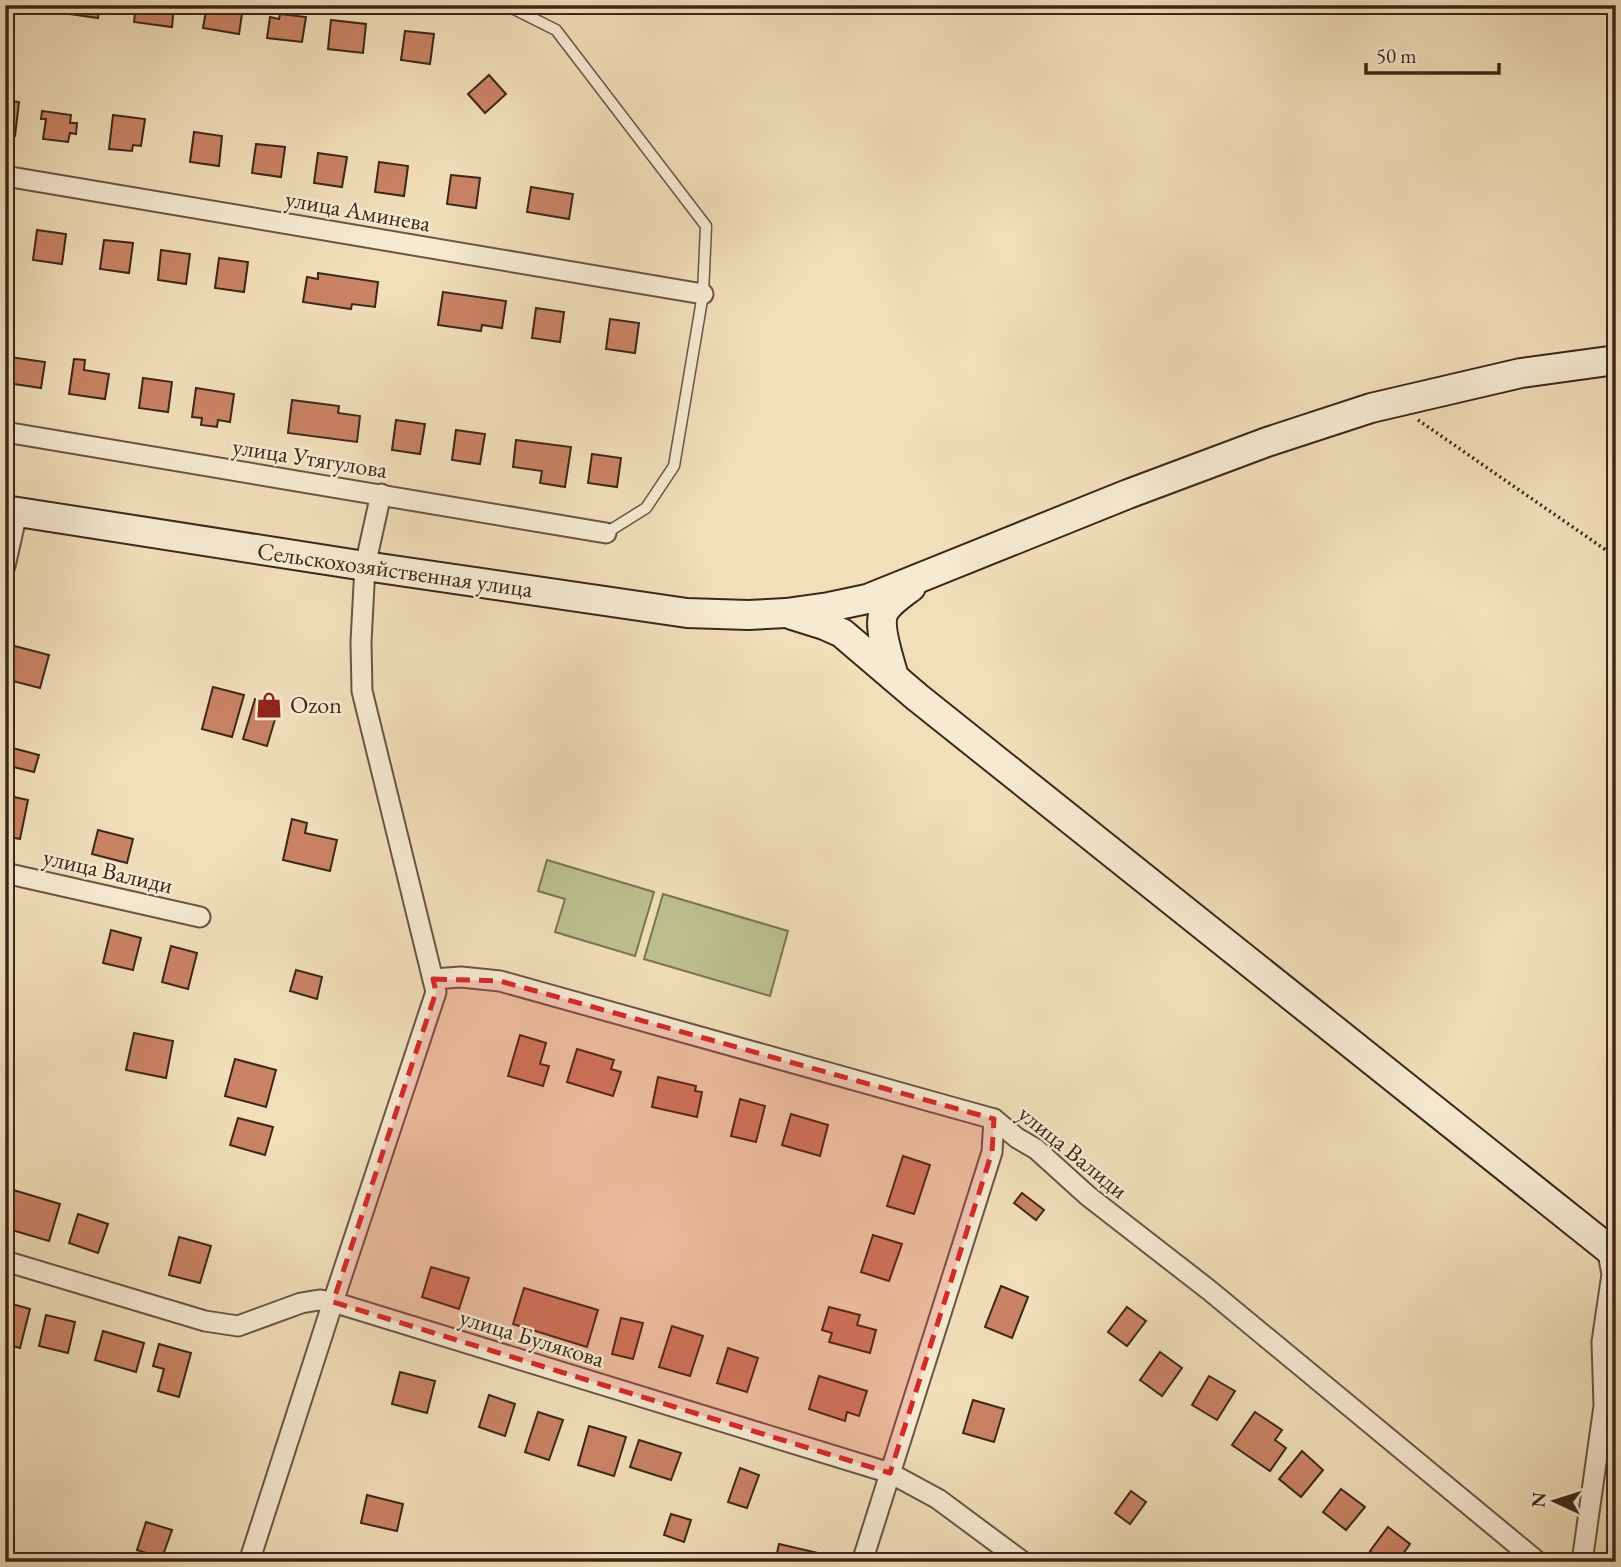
<svg xmlns="http://www.w3.org/2000/svg" width="1621" height="1567" viewBox="0 0 1621 1567" font-family="'EB Garamond',serif">
	<rect width="100%" height="100%" fill="#f1dfba"/>
	<filter id="stains"><feTurbulence type="fractalNoise" baseFrequency=".00286" numOctaves="4"/><feColorMatrix values="0 0 0 0 .2 0 0 0 0 .09 0 0 0 0 .02 0 0 0 .5 -.17"/></filter>
	<radialGradient id="worn" r=".72"><stop offset=".6" stop-color="#630" stop-opacity="0"/><stop offset="1" stop-color="#630" stop-opacity=".3"/></radialGradient>
	<g fill="#bcc18f" stroke="#7c7455" stroke-width="2">
		<polygon points="547,860 654,892 635,956 555,932 565,899 538,891"/>
		<polygon points="663,894 788,931 770,996 644,959"/>
	</g>
	<g fill="#ca8365" stroke="#3c271b" stroke-width="2">
		<polygon points="71,5 100,5 98,18 69,14"/>
		<polygon points="136,5 174,5 172,27 134,22"/>
		<polygon points="207,5 243,7 239,34 203,28"/>
		<polygon points="280,14 306,17 302,42 267,38 270,17 279,19"/>
		<polygon points="331,20 366,24 363,53 328,49"/>
		<polygon points="405,31 434,34 430,64 401,60"/>
		<polygon points="489,75 506,94 485,113 468,94"/>
		<polygon points="5,100 19,102 15,136 5,135"/>
		<polygon points="42,111 71,115 70,123 77,123 76,134 70,133 68,142 43,139 46,119 41,119"/>
		<polygon points="113,115 145,119 141,146 133,145 132,151 109,149"/>
		<polygon points="194,132 222,136 219,166 190,162"/>
		<polygon points="256,144 285,147 281,177 252,173"/>
		<polygon points="318,153 347,157 342,187 314,183"/>
		<polygon points="379,162 408,166 404,196 375,192"/>
		<polygon points="451,175 480,178 476,208 447,204"/>
		<polygon points="531,187 573,194 569,219 527,212"/>
		<polygon points="37,230 66,234 62,264 33,260"/>
		<polygon points="104,240 133,243 129,273 100,269"/>
		<polygon points="161,250 190,254 186,284 158,280"/>
		<polygon points="219,258 248,262 244,292 215,288"/>
		<polygon points="318,273 378,282 375,307 352,304 351,309 303,302 307,277 318,279"/>
		<polygon points="443,292 506,301 502,328 482,325 481,331 438,325"/>
		<polygon points="536,308 564,312 560,342 532,338"/>
		<polygon points="610,319 639,323 635,353 606,349"/>
		<polygon points="10,357 45,362 41,388 7,383"/>
		<polygon points="74,359 85,360 84,370 109,374 105,399 69,394"/>
		<polygon points="143,378 172,382 168,412 139,408"/>
		<polygon points="196,388 234,394 230,422 218,420 217,427 201,425 202,418 192,417"/>
		<polygon points="292,400 339,406 338,413 360,416 357,442 288,433"/>
		<polygon points="396,420 425,424 420,454 392,450"/>
		<polygon points="456,430 485,434 480,464 452,460"/>
		<polygon points="516,440 571,447 565,487 540,483 542,471 513,467"/>
		<polygon points="592,454 621,458 617,487 588,483"/>
		<polygon points="7,644 49,655 40,688 5,679 5,653"/>
		<polygon points="213,687 244,695 232,737 202,729"/>
		<polygon points="255,699 279,706 267,746 243,739"/>
		<polygon points="5,746 39,755 34,772 5,765"/>
		<polygon points="5,795 28,800 20,839 5,836"/>
		<polygon points="292,819 307,823 305,833 337,840 330,871 283,860"/>
		<polygon points="98,830 133,839 127,863 92,854"/>
		<polygon points="111,930 141,938 133,970 103,963"/>
		<polygon points="5,940 14,942 5,978"/>
		<polygon points="171,946 197,953 188,989 162,982"/>
		<polygon points="296,970 322,977 317,999 290,991"/>
		<polygon points="134,1033 173,1041 166,1078 126,1070"/>
		<polygon points="520,1035 546,1043 540,1064 549,1066 543,1086 508,1076"/>
		<polygon points="577,1049 614,1060 611,1069 621,1072 613,1096 567,1082"/>
		<polygon points="235,1059 276,1070 266,1107 225,1096"/>
		<polygon points="658,1077 696,1086 695,1091 702,1092 697,1117 652,1107"/>
		<polygon points="740,1099 765,1106 756,1142 731,1136"/>
		<polygon points="791,1114 828,1125 820,1156 782,1145"/>
		<polygon points="238,1118 273,1127 265,1155 230,1145"/>
		<polygon points="903,1156 930,1165 914,1214 887,1206"/>
		<polygon points="10,1189 60,1204 49,1241 5,1228 5,1203"/>
		<polygon points="1022,1193 1044,1210 1036,1220 1014,1203"/>
		<polygon points="78,1214 108,1224 98,1253 69,1243"/>
		<polygon points="873,1235 902,1244 889,1281 861,1272"/>
		<polygon points="179,1237 211,1246 200,1283 169,1275"/>
		<polygon points="431,1267 469,1278 459,1309 422,1297"/>
		<polygon points="1001,1286 1028,1297 1012,1338 985,1327"/>
		<polygon points="524,1288 598,1310 587,1347 513,1324"/>
		<polygon points="5,1302 30,1309 20,1348 5,1344"/>
		<polygon points="829,1307 860,1315 857,1325 876,1330 870,1353 829,1342 832,1333 822,1330"/>
		<polygon points="1127,1307 1146,1321 1127,1346 1108,1332"/>
		<polygon points="46,1315 75,1322 68,1353 39,1346"/>
		<polygon points="621,1318 643,1323 633,1359 612,1354"/>
		<polygon points="672,1326 703,1336 690,1376 659,1367"/>
		<polygon points="103,1331 144,1343 136,1372 95,1360"/>
		<polygon points="159,1344 191,1353 179,1397 158,1391 164,1369 153,1366"/>
		<polygon points="728,1348 758,1358 747,1392 717,1383"/>
		<polygon points="1160,1352 1182,1368 1162,1396 1140,1380"/>
		<polygon points="400,1372 435,1381 427,1413 392,1404"/>
		<polygon points="819,1376 867,1391 859,1416 847,1412 845,1421 809,1409"/>
		<polygon points="1209,1376 1235,1391 1217,1420 1192,1405"/>
		<polygon points="489,1395 515,1404 505,1436 479,1427"/>
		<polygon points="973,1400 1004,1409 994,1442 963,1433"/>
		<polygon points="538,1412 563,1420 549,1460 525,1452"/>
		<polygon points="1255,1412 1282,1430 1275,1440 1286,1448 1270,1471 1232,1445"/>
		<polygon points="589,1426 626,1437 614,1476 578,1465"/>
		<polygon points="639,1440 681,1453 671,1480 630,1467"/>
		<polygon points="1302,1451 1323,1470 1301,1497 1279,1479"/>
		<polygon points="740,1468 759,1475 747,1508 728,1502"/>
		<polygon points="1341,1489 1365,1507 1346,1530 1323,1512"/>
		<polygon points="1131,1491 1146,1502 1130,1524 1115,1513"/>
		<polygon points="367,1495 403,1504 397,1531 361,1523"/>
		<polygon points="671,1514 691,1520 684,1542 664,1535"/>
		<polygon points="146,1522 172,1530 162,1558 137,1550"/>
		<polygon points="1388,1527 1410,1544 1397,1562 1384,1562 1370,1551"/>
		<polygon points="779,1544 818,1553 816,1562 775,1562"/>
	</g>
	<g fill="none" stroke-linecap="round" stroke-linejoin="round">
		<g stroke="#695543" stroke-width="13">
			<polyline id="lane" points="506,5 556,30 706,226 703,294 674,466 646,508 606,533"/>
		</g>
		<g stroke="#695543" stroke-width="23">
			<g id="street">
				<polyline points="5,176 703,294"/>
				<polyline points="5,432 606,533"/>
				<polyline points="5,566 17,513"/>
				<polyline points="5,873 200,917"/>
				<polyline points="433,979 461,977 500,981 994,1119 1017,1138 1036,1149 1088,1196 1209,1290 1538,1562"/>
				<polyline points="5,1261 205,1321 238,1326 301,1303 319,1300 333,1302 890,1473 938,1499 1023,1562"/>
				<polyline points="249,1562 333,1302 436,992 362,691 361,642 365,566 381,494"/>
				<polyline points="862,1562 992,1152 994,1119"/>
				<polyline points="1582,1562 1604,1406 1602,1342 1612,1274 1607,1248"/>
			</g>
		</g>
		<g stroke="#3c271b" stroke-width="32">
			<g id="secondary">
				<polyline points="5,510 365,566 687,613 748,615 786,613 829,607 867,599 1128,494 1267,442 1371,408 1521,373 1616,360"/>
				<polyline points="792,615 824,625 842,633 917,697 1616,1255"/>
				<path d="M894,677C890,661 876,624 885,610C891,601 903,593 911,587"/>
			</g>
		</g>
		<polyline stroke="#3c271b" stroke-width="3.5" stroke-dasharray="2 3.5" stroke-linecap="butt" points="1418,420 1616,557"/>
		<use href="#lane" stroke="#f6ead2" stroke-width="10"/>
		<use href="#street" stroke="#f6ead2" stroke-width="19"/>
		<use href="#secondary" stroke="#f6ead2" stroke-width="28"/>
	</g>
	<path fill="#d62828" fill-opacity="0.2" stroke="#d62828" stroke-width="5" stroke-dasharray="14 9" stroke-linejoin="round" d="M433,979L500,981L994,1119L992,1152L890,1473L333,1302L436,992Z"/>
	<defs>
		<g id="shop-bare" transform="scale(2.1)"><path d="M-5-2.5h2.3a2.7 3.5 0 0 1 5.4 0H5L5.5 6h-11ZM-1.5-2.5h3a1.5 2.3 0 0 0-3 0Z" fill="#8f2418" stroke="#f6ead2" stroke-width="2.5" paint-order="stroke"/></g>
	</defs>
	<g fill-rule="evenodd">
		<use href="#shop-bare" x="269" y="705"/>
	</g>
	<g text-anchor="middle" stroke-width="5" stroke-linejoin="round" paint-order="stroke">
		<g font-size="24" fill="#3c271b" stroke="#f6ead2">
			<text transform="translate(358 211) rotate(10)" y="8">улица Аминева</text>
			<text transform="translate(310 458) rotate(9)" y="8">улица Утягулова</text>
			<text transform="translate(395 570) rotate(8)" y="8">Сельскохозяйственная улица</text>
			<text transform="translate(108 871) rotate(13)" y="8">улица Валиди</text>
			<text transform="translate(1073 1152) rotate(39)" y="8">улица Валиди</text>
			<text transform="translate(532 1338) rotate(17)" y="8">улица Булякова</text>
		</g>
		<g font-size="24" fill="#3c271b" stroke="#f6ead2" text-anchor="start">
			<text x="290" y="713">Ozon</text>
		</g>
	</g>
	<rect width="1621" height="1567" fill="none" stroke="#f1dfba" stroke-width="28"/>
	<rect x="7" y="7" width="1607" height="1553" fill="none" stroke="#3c271b" stroke-width="3.5"/>
	<rect x="14" y="14" width="1593" height="1539" fill="none" stroke="#3c271b" stroke-width="2"/>
	<g transform="translate(1555 1501) rotate(274)" stroke="#f6ead2" stroke-width="5" paint-order="stroke">
	<path d="M0-5L12 26L0 18L-12 26Z" fill="#3c271b"/>
	<text y="-10" font-size="19" font-weight="bold" text-anchor="middle" fill="#3c271b">N</text>
	</g>
	<path d="M1366 63v10h133v-10" fill="none" stroke="#3c271b" stroke-width="3.5"/>
	<text x="1376" y="63" font-size="21" fill="#3c271b" stroke="#f6ead2" stroke-width="5" paint-order="stroke">50 m</text>
	<rect width="100%" height="100%" filter="url(#stains)"/>
	<rect width="100%" height="100%" fill="url(#worn)"/>
</svg>
